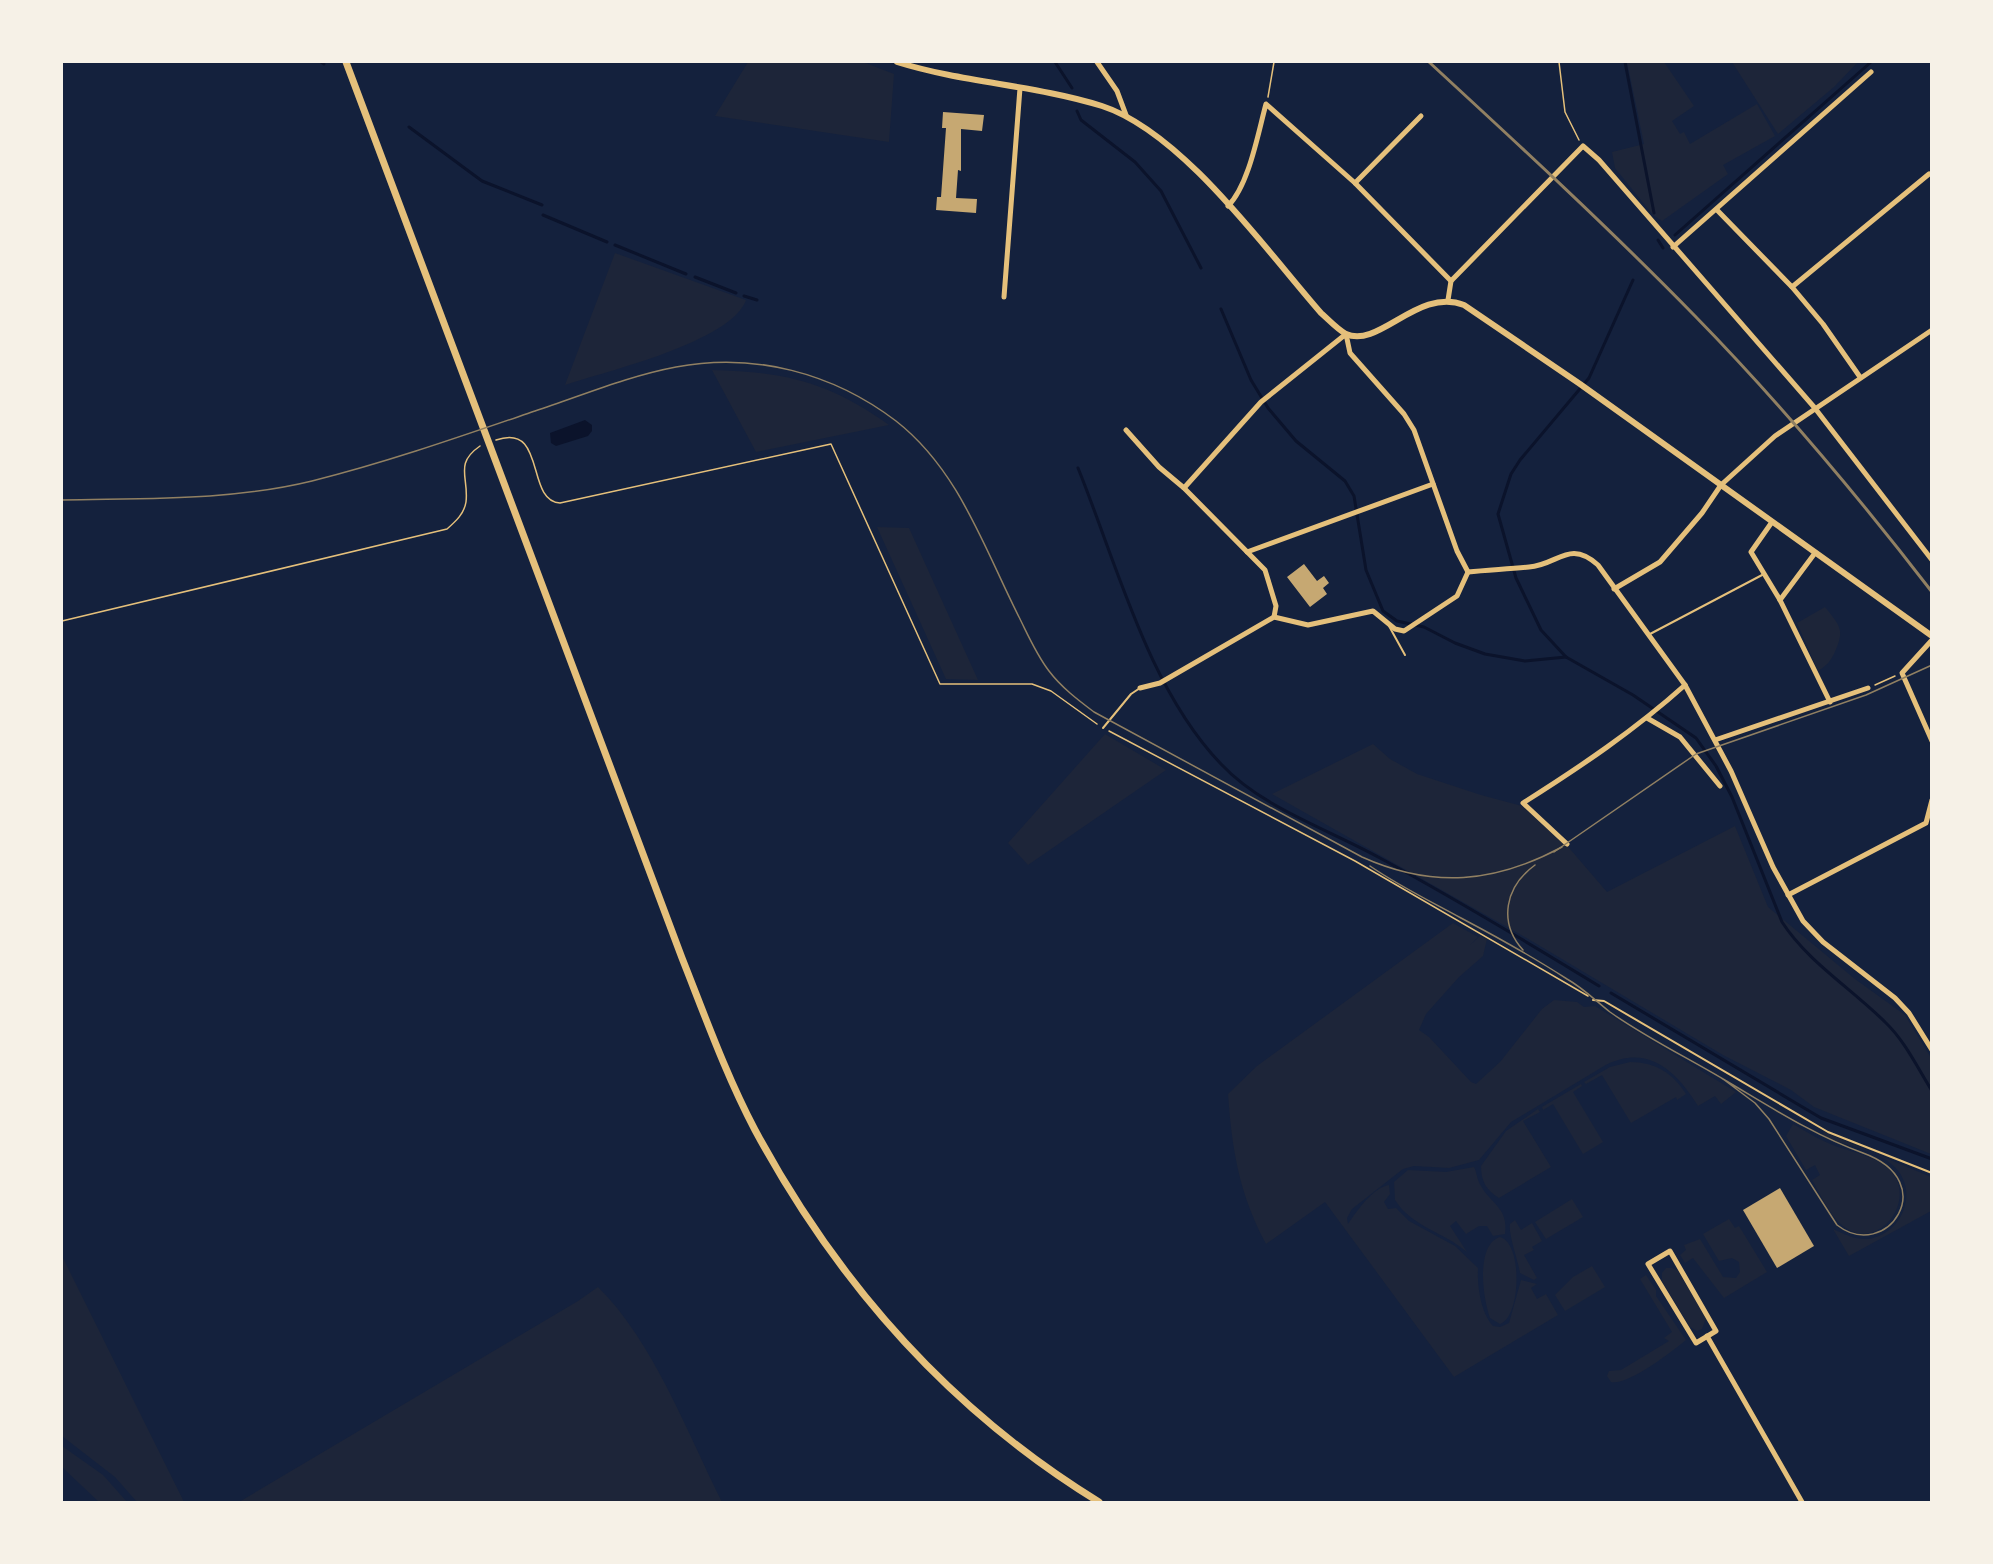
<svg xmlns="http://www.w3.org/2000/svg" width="1993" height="1564" viewBox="0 0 1993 1564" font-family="'DM Sans',sans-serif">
	<rect width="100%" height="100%" fill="#14213d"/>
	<g fill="#1d2539">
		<polygon points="748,62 863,62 894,74 889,142 715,116"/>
		<polygon points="1627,62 1664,62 1694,106 1672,121 1680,134 1684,132 1690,144 1757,104 1775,136 1723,165 1728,174 1662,221 1653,215 1615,168 1612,152 1644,144"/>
		<polygon points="1732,62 1858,62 1834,87 1778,134"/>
		<path d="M615,253L746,300C731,342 607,371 565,385Z"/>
		<path d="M712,370C786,372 828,382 889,425L756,452Z"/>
		<polygon points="877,527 909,528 978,680 946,679"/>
		<path d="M1825,607C1841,627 1845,630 1834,654C1829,663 1827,665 1818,671L1797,623Z"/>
		<polygon points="1105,734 1166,770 1028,865 1008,843"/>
		<polygon points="1373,744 1390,759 1417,774 1481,795 1522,806 1570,849 1607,892 1735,826 1768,907 1855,979 1905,1015 1931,1058 1931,1154 1814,1107 1791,1090 1723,1055 1530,940 1272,794"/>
		<path d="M1453,923L1478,937L1470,945L1480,936L1487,939L1483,956L1459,977L1426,1014L1419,1030L1429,1037L1471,1082L1476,1084L1500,1062L1542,1009L1554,1000L1577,1002L1584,1007L1595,1006L1736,1092L1721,1104L1715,1096L1698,1106C1676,1071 1648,1043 1604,1066L1511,1122L1479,1160L1449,1168L1414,1166L1403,1169L1352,1209L1347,1218L1348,1224C1357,1211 1372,1188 1389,1185L1390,1194L1384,1202L1388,1209L1396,1208L1409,1221L1455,1246L1478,1268C1477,1286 1481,1313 1493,1326L1500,1327L1509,1323L1521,1280L1537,1284L1531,1288L1537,1299L1546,1294L1558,1315L1454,1377L1325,1202L1266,1244C1239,1193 1232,1150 1228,1094L1257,1066Z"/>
		<path d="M1630,1062C1655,1062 1673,1073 1686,1094L1677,1100L1676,1097L1631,1123L1602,1075L1586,1084L1584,1082L1610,1067Z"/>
		<polygon points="1581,1084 1582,1086 1573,1092 1603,1142 1583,1154 1553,1104 1543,1110 1542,1107"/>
		<path d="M1538,1109L1540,1112L1523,1121L1551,1167L1499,1198C1486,1190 1481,1181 1481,1166L1506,1131Z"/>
		<path d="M1793,1124C1808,1133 1822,1141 1838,1147C1853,1152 1872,1156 1885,1166C1923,1194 1880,1255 1843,1226C1829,1215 1821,1195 1812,1180L1820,1175L1815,1165L1806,1170L1786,1136Z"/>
		<path d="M1824,1132L1931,1177V1211L1849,1256L1833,1229C1844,1234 1856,1240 1868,1239C1905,1234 1921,1186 1890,1163C1872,1148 1843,1146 1822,1135Z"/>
		<path d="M1474,1167C1477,1173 1477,1180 1481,1186C1490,1203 1509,1208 1505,1234L1493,1236L1487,1226H1479L1466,1234L1456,1221L1450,1226L1467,1252C1444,1232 1412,1227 1395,1200L1394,1182L1408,1170L1446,1172Z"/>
		<polygon points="1572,1199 1583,1217 1546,1239 1535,1222"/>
		<polygon points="1729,1219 1735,1228 1739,1226 1767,1272 1724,1298 1693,1258 1685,1263 1680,1255 1686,1250 1684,1245 1700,1239 1723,1277 1736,1278 1740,1272 1739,1262 1732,1258 1719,1261 1703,1234"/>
		<path d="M1515,1220L1521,1230L1532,1223L1542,1241L1532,1247L1534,1250L1524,1255L1537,1278L1534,1280L1520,1273C1518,1260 1508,1234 1510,1224Z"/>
		<path d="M1500,1237C1523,1243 1521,1317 1500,1324L1490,1318C1483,1299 1475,1245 1500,1237Z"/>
		<polygon points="62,1256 184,1502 137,1502 115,1477 62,1436"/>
		<polygon points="1592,1266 1605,1287 1565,1311 1555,1295 1573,1277"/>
		<polygon points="1666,1268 1672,1268 1678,1271 1706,1318 1702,1329 1697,1331 1690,1327 1662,1281 1662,1273"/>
		<path d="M1646,1275L1656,1290V1296L1686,1340C1674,1350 1628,1386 1611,1382L1607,1376L1609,1371L1621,1370L1669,1341L1664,1338L1672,1332L1640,1279Z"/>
		<path d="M598,1287C653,1341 687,1432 722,1502H239L578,1301Z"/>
		<polygon points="62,1446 103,1475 127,1502 99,1502 62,1467"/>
	</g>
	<polygon fill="#0b132b" points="585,420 592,425 592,431 588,436 556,446 551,443 550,433"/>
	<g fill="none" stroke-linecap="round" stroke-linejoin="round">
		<g stroke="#0b132b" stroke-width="3">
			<polyline points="321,62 324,64"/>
			<polyline points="1055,62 1072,88"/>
			<polyline points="1625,62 1654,213"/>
			<polyline points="1077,111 1081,120 1135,162 1161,191 1201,268"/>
			<polyline points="409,127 482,181 542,205"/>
			<polyline points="543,215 607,242"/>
			<polyline points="1675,235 1871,62"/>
			<polyline points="1658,240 1663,248"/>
			<polyline points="615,245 686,274"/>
			<polyline points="695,277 736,293"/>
			<path d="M1633,280L1589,378L1520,460L1511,474L1498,514L1516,578L1541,630L1566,657L1633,695L1696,738L1716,766L1732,797L1782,922C1808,962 1851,988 1885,1022C1905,1041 1917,1067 1932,1091"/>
			<polyline points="744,296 757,300"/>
			<polyline points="1221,309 1251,380 1268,408 1296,441 1345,481 1354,496 1366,570 1383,611 1397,621 1424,627 1455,643 1485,654 1525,661 1566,657"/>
			<path d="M1078,468C1117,564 1148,688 1221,764C1262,808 1328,829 1380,858C1454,898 1527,942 1599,986"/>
			<polyline points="1611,993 1821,1118 1932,1159"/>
		</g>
	</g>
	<g fill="#c6a872">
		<polygon points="943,112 984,115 982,131 961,129 961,171 958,170 956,198 977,199 976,213 936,210 937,197 941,197 946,128 942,128"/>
		<polygon points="1304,564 1317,581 1324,576 1329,583 1323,588 1327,594 1310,607 1287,577"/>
		<polygon points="1780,1188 1814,1246 1777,1268 1743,1210"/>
	</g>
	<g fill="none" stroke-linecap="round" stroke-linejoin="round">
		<g stroke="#e5c07b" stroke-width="1.5">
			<polyline points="1559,62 1565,112 1579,140"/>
			<polyline points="1268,97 1274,62"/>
			<path d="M496,440C547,422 525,501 560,503L831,444L940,684H1032L1051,691L1097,724"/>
			<path d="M62,621L447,529C456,521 464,514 466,502C469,477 454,464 480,446"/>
			<polyline points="1875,685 1895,676"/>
			<polyline points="1109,731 1355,861 1588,996"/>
		</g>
		<g stroke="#e5c07b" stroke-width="2">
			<polyline points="1389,626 1405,655"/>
			<polyline points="1650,634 1764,574"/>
			<polyline points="1103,728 1131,694 1140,688"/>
			<polyline points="1593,1000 1604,1001 1828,1132 1932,1173"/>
		</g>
		<g stroke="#e5c07b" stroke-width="5">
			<polyline points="1097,62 1117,91 1126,115"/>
			<polyline points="1355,183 1421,116"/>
			<path d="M1228,206C1249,185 1258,133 1266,104L1355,183L1451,281"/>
			<polyline points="1717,210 1792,287 1823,324 1860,377"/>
			<polyline points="1673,247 1871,72"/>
			<polyline points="1792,287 1929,174"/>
			<polyline points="1004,297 1020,88"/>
			<polyline points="1448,300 1451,281 1583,146 1599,160 1814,407 1932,560"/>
			<polyline points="1126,430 1159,467 1184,488 1265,570 1276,606 1274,617"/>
			<polyline points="1184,488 1261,402 1346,334 1350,353 1404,414 1414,430 1457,551 1468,572"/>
			<polyline points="1772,522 1751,552 1780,600 1830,702"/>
			<polyline points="1247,552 1433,484"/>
			<path d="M1468,572C1488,570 1509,569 1529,567C1558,565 1569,539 1598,565L1685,685L1731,771L1773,867L1803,921L1823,942L1895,998L1909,1013L1932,1050"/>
			<polyline points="1614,589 1660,562 1702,513 1721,485 1775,436 1932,330"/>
			<polyline points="1780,600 1815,553"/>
			<polyline points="1932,640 1902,673 1932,741"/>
			<polyline points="1140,688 1160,683 1274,617 1308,625 1373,611 1395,629 1404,631 1457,596 1468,572"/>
			<polyline points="1647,718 1680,737 1720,786"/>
			<polyline points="1715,740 1868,688"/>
			<path d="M1567,844L1523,803C1580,767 1635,730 1685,685"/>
			<polyline points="1788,895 1926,823 1932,800"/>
			<polygon points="1670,1251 1716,1331 1696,1343 1648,1264"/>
			<polyline points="1707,1336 1802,1502"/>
		</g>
		<path stroke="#e5c07b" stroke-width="6" d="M897,62C964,83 1035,85 1102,106C1182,132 1265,249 1321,313C1329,320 1337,329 1346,334C1379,349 1418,287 1464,305L1580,384L1932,636"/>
		<path stroke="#e5c07b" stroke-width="7" d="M346,62L682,958C705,1016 726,1075 755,1130C838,1284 949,1410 1099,1502"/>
		<g stroke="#918062" stroke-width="1.5">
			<path d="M62,500C145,498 230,501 312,481C388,462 462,436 535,411C581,396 628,376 676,367C754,352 833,373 896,421C959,470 984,548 1019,617C1028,635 1036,654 1049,671C1061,687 1078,700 1094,712L1362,857C1433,889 1495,883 1562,847"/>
			<polyline points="1554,852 1696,754 1866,695 1932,665"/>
			<path d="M1370,866C1399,886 1430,901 1461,918C1497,937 1533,957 1567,979C1583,988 1596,1001 1610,1012C1645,1037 1686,1057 1723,1079C1769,1106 1813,1135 1863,1153C1943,1182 1886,1263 1837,1225L1769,1119L1755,1103L1723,1079"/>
			<path d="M1523,950C1498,922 1505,887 1535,865"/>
		</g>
		<path stroke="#918062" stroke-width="3" d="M1429,62C1519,145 1609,228 1695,316C1780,403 1858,496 1932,592"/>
	</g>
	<rect width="1993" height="1564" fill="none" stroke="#f6f1e7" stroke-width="126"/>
</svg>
